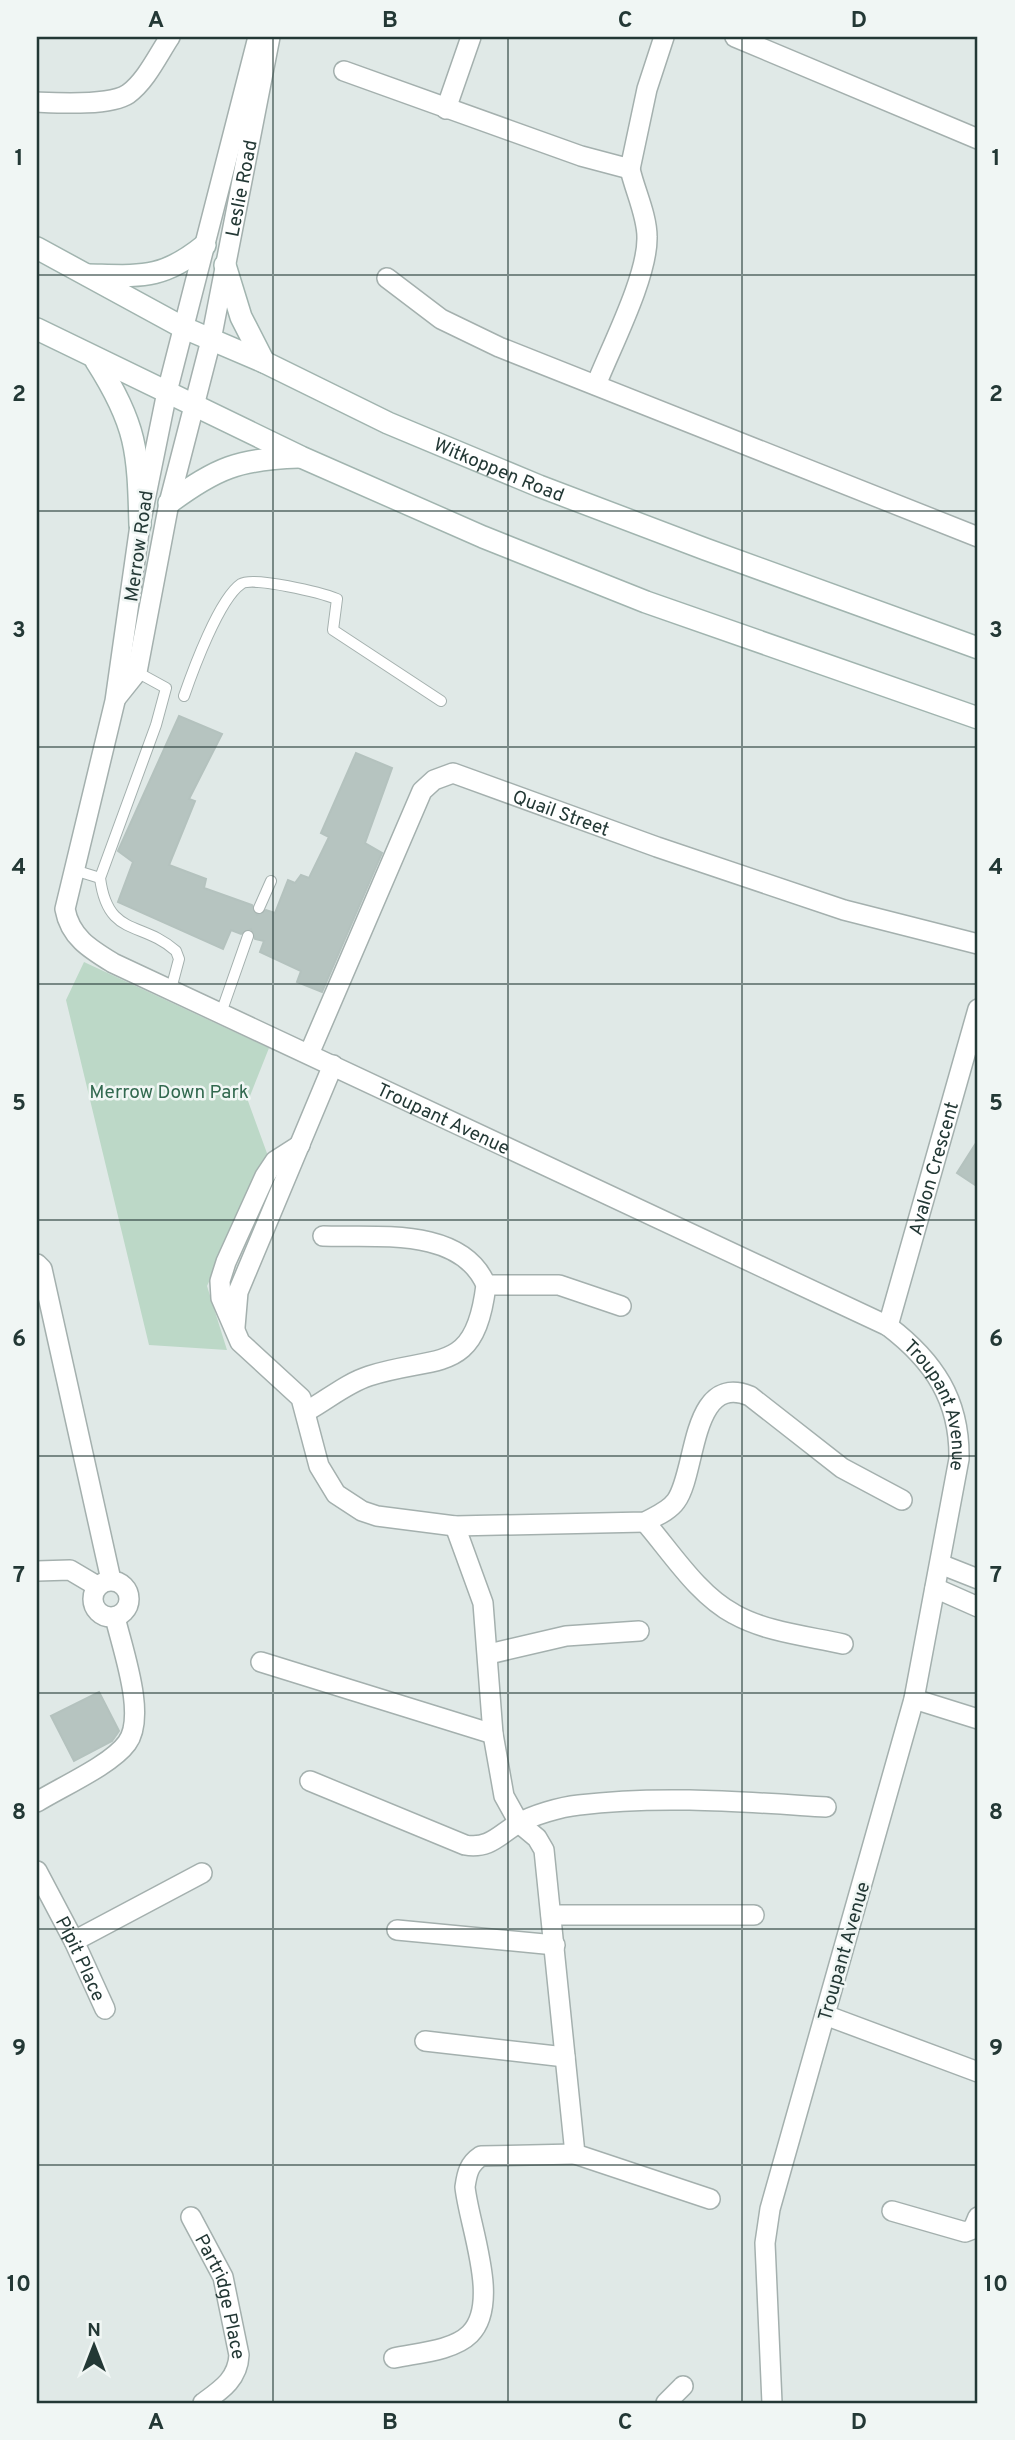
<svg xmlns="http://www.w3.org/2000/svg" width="1015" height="2440" viewBox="0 0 1015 2440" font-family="Overpass,sans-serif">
	<rect width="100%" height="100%" fill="#e0e9e7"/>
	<polygon fill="#bcd8c7" points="84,962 269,1048 248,1101 268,1156 207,1286 227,1350 149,1345 66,1000"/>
	<g fill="#b6c4c0" stroke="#b4c2be" stroke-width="2">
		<polygon points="179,716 222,734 189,799 195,801 169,865 206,879 204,888 252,905 257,915 266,910 275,913 288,880 295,883 301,875 309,878 329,837 321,833 356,753 392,768 365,843 382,853 322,992 297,982 301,971 260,952 264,941 255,939 251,929 241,934 231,930 223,949 118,902 133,862 118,851"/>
		<polygon points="978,1140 978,1187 957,1173"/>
		<polygon points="99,1692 119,1731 112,1741 74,1761 51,1716"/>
	</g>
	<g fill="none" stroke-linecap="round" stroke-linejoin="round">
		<g stroke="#a4b0ae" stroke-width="12">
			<g id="service">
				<path d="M135,671L166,688L156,725L100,878C108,938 141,920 176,951L179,959L171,989"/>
				<path d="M184,696C193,670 219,599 241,584C253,576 322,593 337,599L333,630L441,701"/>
				<polyline points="74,870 100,878"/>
				<polyline points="259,908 271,881"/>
				<polyline points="221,1013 248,936"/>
			</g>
		</g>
		<g stroke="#a4b0ae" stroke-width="22">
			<g id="minor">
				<path id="s1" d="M258,37L167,392L140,525L115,701L65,909C70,937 90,949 113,963L888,1326C934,1361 960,1400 959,1459L914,1699L770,2209L765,2243L772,2403"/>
				<polyline points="735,37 978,139"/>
				<polyline points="344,71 581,156 630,169 647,89 664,37"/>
				<path d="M37,102C59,103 110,106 128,94C146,81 158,55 170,37"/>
				<polyline points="446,109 471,37"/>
				<polyline points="387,278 441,319 499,347 978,537"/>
				<path d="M596,385C611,347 648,276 647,237C647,215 635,191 630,169"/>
				<path id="s2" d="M117,697L137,672L169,503L211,340L270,37"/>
				<path id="s3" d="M309,1054L422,791L434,780L453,773L657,847L844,910L978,944"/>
				<path d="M300,1145L275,1161L265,1176L226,1262L220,1281L221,1298L240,1342L301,1398L319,1466L336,1494L362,1511L377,1516L455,1526L645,1522C656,1516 669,1511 676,1501C697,1473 690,1372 750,1396L842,1468L902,1500"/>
				<polyline points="37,1264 42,1269 111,1580"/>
				<polyline points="486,1285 559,1285 621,1306"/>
				<path id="s4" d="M888,1326L978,1009"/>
				<polyline points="235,1327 238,1292 333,1065"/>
				<path d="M307,1411C327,1400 347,1383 369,1376C438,1354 475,1376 486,1285C461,1226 375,1238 323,1236"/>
				<path d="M645,1522C671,1552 698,1595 734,1614C766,1632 807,1636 843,1644"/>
				<polyline points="455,1526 483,1603 493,1734 504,1796 519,1823 537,1838 544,1850 575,2154 710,2199"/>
				<polyline points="940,1564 978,1579"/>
				<polyline points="37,1571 70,1570 97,1586"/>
				<circle cx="111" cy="1599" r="18"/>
				<polyline points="935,1588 978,1607"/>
				<polyline points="489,1654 566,1636 639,1631"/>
				<polyline points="261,1662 493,1734"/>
				<polyline points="914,1699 978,1719"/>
				<path d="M310,1781L465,1845C489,1849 498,1836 517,1824C533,1815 560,1807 579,1805C661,1795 744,1802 826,1807"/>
				<path d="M37,1802C61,1787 111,1765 127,1743C147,1716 122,1648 115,1617"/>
				<path id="s5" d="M37,1871L74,1941L105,2009"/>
				<polyline points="551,1915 754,1915"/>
				<polyline points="397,1930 555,1945"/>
				<polyline points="74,1941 202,1873"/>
				<polyline points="825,2015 978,2072"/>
				<polyline points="425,2041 565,2057"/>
				<polyline points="892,2211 965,2232 973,2229 978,2217"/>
				<path id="s6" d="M191,2217L223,2277L239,2355C238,2379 221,2390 203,2403"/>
				<path d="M394,2358C417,2353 453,2351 470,2334C501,2303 469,2226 465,2187C467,2173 469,2164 481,2156L575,2154"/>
				<polyline points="666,2403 683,2386"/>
			</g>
		</g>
		<g stroke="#a1b4af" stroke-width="24">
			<g id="secondary">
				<path id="s7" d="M37,248L182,327L264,362L388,423L539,486L705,549L978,648"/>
				<polyline points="225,265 241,317 264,362"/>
				<path d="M88,275C141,276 162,280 205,245"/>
				<polyline points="37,329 301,457 483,537 646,602 978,718"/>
				<path d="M96,361C137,425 138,451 140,525"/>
				<path d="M169,503C216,468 239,459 299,457"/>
			</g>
		</g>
		<use href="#service" stroke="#fff" stroke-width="10"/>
		<use href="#minor" stroke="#fff" stroke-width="19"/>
		<use href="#secondary" stroke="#fff" stroke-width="21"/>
	</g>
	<path fill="none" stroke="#233835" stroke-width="2" stroke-opacity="0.55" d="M273,37V2403M508,37V2403M742,37V2403M37,275H978M37,511H978M37,747H978M37,984H978M37,1220H978M37,1456H978M37,1693H978M37,1929H978M37,2165H978"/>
	<g text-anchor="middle" stroke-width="5" stroke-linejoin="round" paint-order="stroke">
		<g font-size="19" fill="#233835" stroke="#f0f6f4">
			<text dy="7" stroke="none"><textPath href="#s2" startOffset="527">Leslie Road</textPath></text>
			<text dy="7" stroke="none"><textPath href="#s7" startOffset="513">Witkoppen Road</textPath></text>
			<text transform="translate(138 546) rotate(-82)" y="7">Merrow Road</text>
			<text dy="7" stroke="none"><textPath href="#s3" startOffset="438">Quail Street</textPath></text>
			<text dy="7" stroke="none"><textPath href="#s1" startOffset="1334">Troupant Avenue</textPath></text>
			<text dy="7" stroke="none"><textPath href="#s4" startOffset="164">Avalon Crescent</textPath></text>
			<text dy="7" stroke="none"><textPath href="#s1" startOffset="1922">Troupant Avenue</textPath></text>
			<text transform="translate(843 1951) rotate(-74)" y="7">Troupant Avenue</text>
			<text dy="7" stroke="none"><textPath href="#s5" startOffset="98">Pipit Place</textPath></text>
			<text dy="7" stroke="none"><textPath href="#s6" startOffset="86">Partridge Place</textPath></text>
		</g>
		<g font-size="19" fill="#32694f" stroke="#f0f6f4">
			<text x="169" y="1098">Merrow Down Park</text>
		</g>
	</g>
	<rect width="1015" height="2440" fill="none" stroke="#f0f6f4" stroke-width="77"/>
	<g transform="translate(94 2346)" stroke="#f0f6f4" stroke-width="5" paint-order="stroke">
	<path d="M0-5L12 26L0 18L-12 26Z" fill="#233835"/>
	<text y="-10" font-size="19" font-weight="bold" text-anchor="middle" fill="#233835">N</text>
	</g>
	<rect x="38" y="38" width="938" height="2364" fill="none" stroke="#233835" stroke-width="2.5"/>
	<g font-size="23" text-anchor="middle" font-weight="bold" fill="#233835">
		<text x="156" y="27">A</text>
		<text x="390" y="27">B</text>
		<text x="625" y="27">C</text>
		<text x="859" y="27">D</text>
		<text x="19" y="165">1</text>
		<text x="996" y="165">1</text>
		<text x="19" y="401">2</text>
		<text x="996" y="401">2</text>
		<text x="19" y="637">3</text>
		<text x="996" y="637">3</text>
		<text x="19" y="874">4</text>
		<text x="996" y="874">4</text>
		<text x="19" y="1110">5</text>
		<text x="996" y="1110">5</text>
		<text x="19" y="1346">6</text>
		<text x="996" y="1346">6</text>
		<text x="19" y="1582">7</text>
		<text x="996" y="1582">7</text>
		<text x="19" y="1819">8</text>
		<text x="996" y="1819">8</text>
		<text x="19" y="2055">9</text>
		<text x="996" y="2055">9</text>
		<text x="19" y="2291">10</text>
		<text x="996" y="2291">10</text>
		<text x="156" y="2429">A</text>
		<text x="390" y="2429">B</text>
		<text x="625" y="2429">C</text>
		<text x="859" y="2429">D</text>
	</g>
</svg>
